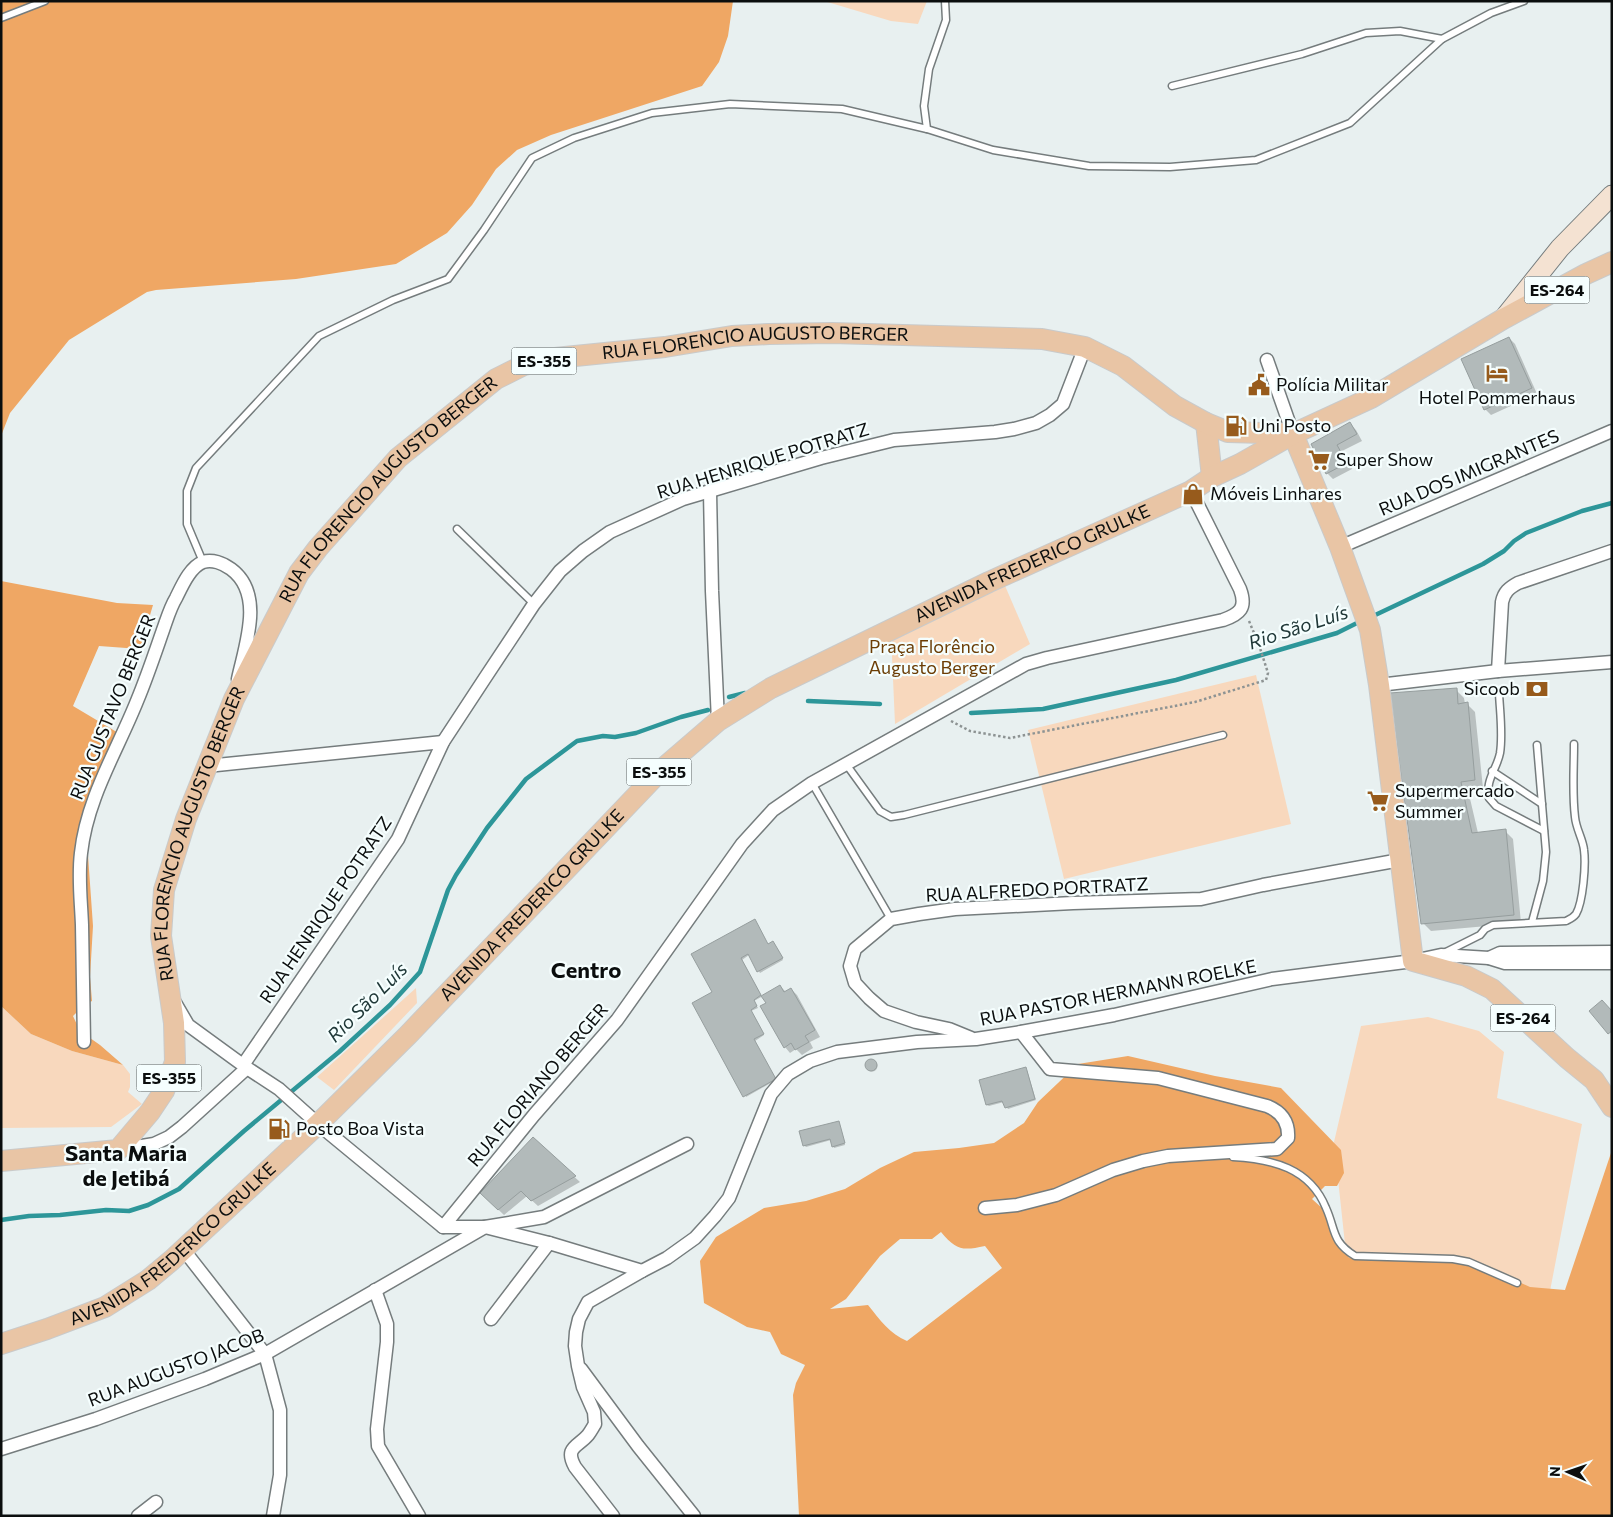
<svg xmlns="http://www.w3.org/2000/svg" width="1613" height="1517" viewBox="0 0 1613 1517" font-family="Commissioner,sans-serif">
	<rect width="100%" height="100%" fill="#e8f0f0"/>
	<g fill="#f8d8bd">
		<polygon points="824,1 927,1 918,24 891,21"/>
		<polygon points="1003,581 1030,644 895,724 891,634"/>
		<polygon points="1256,675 1291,824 1064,879 1028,730"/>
		<polygon points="416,988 417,1003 334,1090 317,1077"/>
		<polygon points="1,1006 31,1034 72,1051 123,1065 130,1074 130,1087 128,1092 142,1104 111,1127 1,1128"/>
		<polygon points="1428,1017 1479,1031 1504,1052 1497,1098 1582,1124 1546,1312 1349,1281 1334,1142 1361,1026"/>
	</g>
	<g fill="#efa764" fill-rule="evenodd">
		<polygon points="1,1 733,1 728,36 719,62 702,86 551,135 517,150 496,169 472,205 447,233 396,264 296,279 156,290 147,292 69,340 10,413 1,436"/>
		<polygon points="1,581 117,603 153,605 140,649 99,646 73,706 120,734 87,841 93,926 90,977 92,1001 84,1005 73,1016 80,1031 100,1045 123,1065 72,1051 31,1034 1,1006"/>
		<path d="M1128,1056L1215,1076L1281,1088L1341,1150L1344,1173L1337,1186H1325L1312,1199L1333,1218L1349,1258L1474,1261L1530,1287L1565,1290L1612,1150V1516H799L793,1395L796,1383L805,1365L781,1354L770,1332L747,1327L704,1303L700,1261L716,1237L764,1208L806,1201L845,1189L880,1168L914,1152L959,1148L994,1143L1024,1123L1038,1102L1078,1064ZM941,1232C956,1250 962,1251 985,1246L1002,1268L907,1341C890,1334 880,1320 868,1305L830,1309L846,1299L880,1256L900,1239H932Z"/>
	</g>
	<g fill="#0003">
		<polygon points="1509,338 1515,344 1537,394 1491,415 1485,409"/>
		<polygon points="1350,424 1356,430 1362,441 1342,451 1352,469 1333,479 1327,473 1312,444"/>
		<polygon points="1456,690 1464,698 1465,704 1467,704 1475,712 1483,788 1468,790 1478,833 1505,831 1513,839 1521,923 1431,931 1423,923"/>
		<polygon points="773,942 783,960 760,973 749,955 742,960 762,997 780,986 786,992 791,989 797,995 820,1037 810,1042 813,1048 802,1055 796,1049 790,1053 785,1047 763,996 754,1001 758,1008 751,1011 764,1035 755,1041 776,1080 746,1097 713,992 693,955 768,945"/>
		<circle cx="872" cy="1066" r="5.5"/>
		<polygon points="1027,1070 1036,1100 1008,1109 1004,1102 989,1106 987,1105 980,1081"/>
		<polygon points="839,1123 845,1145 834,1148 831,1140 806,1147 804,1145"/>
		<polygon points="533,1139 580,1182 538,1206 527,1196 504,1215 487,1199"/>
	</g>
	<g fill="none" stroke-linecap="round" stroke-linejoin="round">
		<g stroke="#2d9699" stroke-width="4.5">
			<polyline points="1371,617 1483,564 1504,551 1514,541 1526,533 1582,511 1612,503"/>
			<polyline points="729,697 745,693"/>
			<polyline points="808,701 880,704"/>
			<polyline points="971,713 1043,709 1176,680 1337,633 1361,621"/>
			<polyline points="1,1220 29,1216 60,1215 106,1210 129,1211 148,1205 179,1189 244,1131 339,1052 390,1005 420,972 448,890 456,875 487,828 526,779 577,741 603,736 615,737 636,733 681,717 708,710"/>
		</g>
	</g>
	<g fill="#b2baba" stroke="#969e9e">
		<polygon points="1509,337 1532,388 1484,410 1461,359"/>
		<polygon points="1350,422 1357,434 1337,445 1347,463 1326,474 1311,444"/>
		<polygon points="1457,688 1458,704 1468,702 1475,780 1461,782 1472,833 1506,829 1514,915 1421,924 1390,693"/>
		<polygon points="755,919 768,944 773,941 783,958 757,972 748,954 741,958 761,995 754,1000 757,1006 751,1010 764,1034 754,1039 776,1079 743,1097 692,1003 712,992 691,954"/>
		<polygon points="780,985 784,992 791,988 815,1030 805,1036 809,1042 795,1050 791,1043 784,1048 760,1006 766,1003 761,996"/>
		<polygon points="1602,1000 1612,1011 1612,1031 1608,1034 1589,1011"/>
		<circle cx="871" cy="1065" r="6"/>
		<polygon points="1026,1067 1035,1099 1005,1108 1002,1101 986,1105 979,1080"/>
		<polygon points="839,1121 845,1143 832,1147 830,1139 803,1146 799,1131"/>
		<polygon points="533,1137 576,1176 531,1201 521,1191 498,1210 480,1193"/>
	</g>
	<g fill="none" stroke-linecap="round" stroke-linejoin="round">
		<g stroke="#757c7d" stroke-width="9">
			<g id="lane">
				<polyline points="945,1 946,20 929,69 924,106 927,129 993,150 1089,166 1170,167 1256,160 1350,123 1442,39 1491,13 1524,1"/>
				<polyline points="1,18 45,1"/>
				<polyline points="1172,86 1302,54 1366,33 1400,31 1442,39"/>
				<polyline points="457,529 534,604"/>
				<polyline points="203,562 187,524 187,491 196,468 319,336 393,300 448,279 484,230 532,158 574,138 652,113 730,104 842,109 927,129"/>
				<path d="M1499,693C1500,713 1503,734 1500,753C1497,769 1485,780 1489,798L1496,806L1544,831"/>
				<polyline points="846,764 880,811 891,817 904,815 1223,735"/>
				<polyline points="1492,771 1542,804"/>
				<polyline points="812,783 891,919"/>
				<polyline points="1532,922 1543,881 1546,852 1537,745"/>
				<path d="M1444,953L1480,935L1485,929L1493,925L1566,921C1570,919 1573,918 1576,914C1583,902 1586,865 1584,850C1583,839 1576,829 1575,817C1572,793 1574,768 1574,744"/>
				<path d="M1233,1157C1272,1159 1310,1168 1326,1208C1336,1230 1331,1241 1355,1256L1453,1259L1469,1262L1517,1283"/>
			</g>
		</g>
		<g stroke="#757c7d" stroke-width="15">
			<g id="street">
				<polyline points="1267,360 1293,434"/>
				<polyline points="710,492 712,591 718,721"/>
				<polyline points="1340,547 1612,431"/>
				<path d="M1498,671L1502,602C1504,592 1509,588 1518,583L1612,551"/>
				<polyline points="1379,685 1498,671 1612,662"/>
				<polyline points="207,766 443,742"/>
				<polyline points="1489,958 1500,953 1612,952"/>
				<polyline points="174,1001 188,1025 247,1068 279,1089 318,1124 443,1227 485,1227 549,1243 642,1271"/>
				<polyline points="971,1038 949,1029 916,1022 884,1011 869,998 855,983 850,966 855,949 891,919 919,914 955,909 1073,903 1201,899 1263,885 1400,860"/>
				<path d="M84,1042C83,1003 83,964 82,925C81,900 78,877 81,853C87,798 117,751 137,701C147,677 155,653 163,630C167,619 170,608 176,598C182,586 190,567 203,562C212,559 223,563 231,569C265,594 245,646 238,679"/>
				<polyline points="243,1065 398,839 443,742 485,678 534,604 560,571 583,551 610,532 683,499 821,458 894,440 995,432 1014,429 1036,423 1050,415 1063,404 1085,347"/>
				<polyline points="118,1150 154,1144 169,1137 182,1127 247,1068"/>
				<path d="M985,1208L1017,1205L1056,1195L1113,1170L1143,1161L1168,1156L1277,1149L1288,1138C1289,1123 1282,1112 1267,1106L1158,1078L1050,1069L1021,1032"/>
				<path d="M443,1227L534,1115L617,1020L742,844L773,810L812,783L1026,664L1047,658L1223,620C1240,614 1247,608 1240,589L1191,491"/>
				<polyline points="183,1249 265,1354 280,1410 280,1475 273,1516"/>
				<polyline points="375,1290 387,1324 387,1342 377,1429 378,1446 419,1516"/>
				<polyline points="491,1319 549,1243"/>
				<polyline points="581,1369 638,1446 694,1516"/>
				<polyline points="1,1449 96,1419 205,1379 265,1354 485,1227 544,1217 687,1144"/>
				<polyline points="138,1516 156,1502"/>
				<path d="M613,1516L575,1467C564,1447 578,1447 588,1435C591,1431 593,1427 595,1424L594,1412L583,1387L578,1366L575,1346L576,1332L579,1319L588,1302L642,1271L667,1258L695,1238L715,1216L729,1198L771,1094L788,1074L810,1061L837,1052L917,1042L976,1039L1021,1032L1114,1015L1272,979L1413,961L1441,955L1489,958L1505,963H1612"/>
			</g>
		</g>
		<g stroke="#757c7d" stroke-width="21">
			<polyline id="secondary" points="1504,318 1560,248 1612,195"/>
		</g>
		<g stroke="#c9caca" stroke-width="22">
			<g id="primary">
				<polyline points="1206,423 1212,477"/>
				<polyline points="1293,434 1340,547 1370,630 1379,685 1413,961 1466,976 1492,989 1567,1058 1594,1080 1612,1107"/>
				<path id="s1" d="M1,1161L118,1150L150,1112L164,1091L175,1062L174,1023L161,936L164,890L186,819L234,699L299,573L318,548L398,458L496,379L524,365L555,358L665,347L732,336L769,334L832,333L1042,339L1085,347L1123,366L1175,406L1206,423L1228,432L1293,434"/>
				<path id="s2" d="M1,1344L47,1329L105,1307L148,1280L172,1260L318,1124L408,1035L660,771L718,721L771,688L989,582L1191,491L1212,477L1240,464L1293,434L1371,398L1503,319L1586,274L1612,262"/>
			</g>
		</g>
		<polyline stroke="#8d9393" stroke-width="2.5" stroke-dasharray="2.5 2.5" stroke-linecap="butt" points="951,721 970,731 1010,738 1195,702 1266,680 1268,673 1259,645 1249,621"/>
		<use href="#lane" stroke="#fff" stroke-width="6"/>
		<use href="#street" stroke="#fff" stroke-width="12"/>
		<use href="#secondary" stroke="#f4e2d2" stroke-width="19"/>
		<use href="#primary" stroke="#e9c5a5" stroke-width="20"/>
	</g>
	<defs>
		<g id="hotel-bare" transform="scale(1.725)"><path d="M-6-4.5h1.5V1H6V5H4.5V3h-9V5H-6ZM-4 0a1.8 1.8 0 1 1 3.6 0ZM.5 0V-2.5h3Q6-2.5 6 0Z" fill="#975b1c" stroke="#f5fefe" stroke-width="2.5" paint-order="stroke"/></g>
		<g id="civic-bare" transform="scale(1.725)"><path d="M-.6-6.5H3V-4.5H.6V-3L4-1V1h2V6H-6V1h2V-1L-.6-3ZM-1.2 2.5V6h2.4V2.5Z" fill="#975b1c" stroke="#f5fefe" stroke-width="2.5" paint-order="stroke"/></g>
		<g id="fuel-bare" transform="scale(1.725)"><path d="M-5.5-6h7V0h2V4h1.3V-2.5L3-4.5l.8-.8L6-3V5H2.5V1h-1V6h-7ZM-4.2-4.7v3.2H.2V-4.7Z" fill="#975b1c" stroke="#f5fefe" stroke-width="2.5" paint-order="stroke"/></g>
		<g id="supermarket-bare" transform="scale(1.725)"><path d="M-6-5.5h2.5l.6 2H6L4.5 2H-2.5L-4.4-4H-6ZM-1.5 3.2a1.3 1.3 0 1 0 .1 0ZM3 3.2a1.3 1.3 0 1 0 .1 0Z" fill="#975b1c" stroke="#f5fefe" stroke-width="2.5" paint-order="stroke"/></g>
		<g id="shop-bare" transform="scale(1.725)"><path d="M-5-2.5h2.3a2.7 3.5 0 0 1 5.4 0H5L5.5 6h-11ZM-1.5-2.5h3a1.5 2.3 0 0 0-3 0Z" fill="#975b1c" stroke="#f5fefe" stroke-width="2.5" paint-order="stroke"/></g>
		<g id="bank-bare" transform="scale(1.725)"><path d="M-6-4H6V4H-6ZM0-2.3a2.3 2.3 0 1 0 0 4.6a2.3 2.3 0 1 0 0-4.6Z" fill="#975b1c" stroke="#f5fefe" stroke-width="2.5" paint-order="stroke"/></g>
	</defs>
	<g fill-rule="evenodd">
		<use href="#hotel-bare" x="1497" y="373"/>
		<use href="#civic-bare" x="1259" y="385"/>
		<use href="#fuel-bare" x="1236" y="426"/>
		<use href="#supermarket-bare" x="1319" y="460"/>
		<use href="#shop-bare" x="1193" y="494"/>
		<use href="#bank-bare" x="1537" y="689"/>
		<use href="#supermarket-bare" x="1378" y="801"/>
		<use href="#fuel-bare" x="279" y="1129"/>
	</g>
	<g text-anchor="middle" stroke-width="4.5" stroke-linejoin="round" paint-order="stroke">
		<g fill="#f5fefe" stroke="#515656" stroke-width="1">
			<rect x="1524.5" y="276.5" width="65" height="27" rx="4"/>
			<rect x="511.5" y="347.5" width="65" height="27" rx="4"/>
			<rect x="626.5" y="758.5" width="65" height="27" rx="4"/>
			<rect x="1490.5" y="1004.5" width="65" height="27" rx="4"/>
			<rect x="136.5" y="1064.5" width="65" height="27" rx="4"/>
		</g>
		<g font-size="16" font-weight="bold" fill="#0b0e0e">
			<text x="1557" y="296">ES-264</text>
			<text x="544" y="367">ES-355</text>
			<text x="659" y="778">ES-355</text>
			<text x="1523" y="1024">ES-264</text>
			<text x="169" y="1084">ES-355</text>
		</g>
		<g font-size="18" fill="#0b0e0e" stroke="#f5fefe">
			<text dy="6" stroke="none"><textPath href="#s1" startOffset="1284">RUA FLORENCIO AUGUSTO BERGER</textPath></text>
			<text transform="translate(763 461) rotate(-17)" y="6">RUA HENRIQUE POTRATZ</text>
			<text transform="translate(1469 473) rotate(-23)" y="6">RUA DOS IMIGRANTES</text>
			<text dy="6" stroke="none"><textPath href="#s1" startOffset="864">RUA FLORENCIO AUGUSTO BERGER</textPath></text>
			<text dy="6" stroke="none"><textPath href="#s2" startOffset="1312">AVENIDA FREDERICO GRULKE</textPath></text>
			<text transform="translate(113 707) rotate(-68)" y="6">RUA GUSTAVO BERGER</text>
			<text dy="6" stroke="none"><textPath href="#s1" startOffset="459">RUA FLORENCIO AUGUSTO BERGER</textPath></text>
			<text transform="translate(1037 890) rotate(-3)" y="6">RUA ALFREDO PORTRATZ</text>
			<text dy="6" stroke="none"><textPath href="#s2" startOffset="698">AVENIDA FREDERICO GRULKE</textPath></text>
			<text transform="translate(326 910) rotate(-56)" y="6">RUA HENRIQUE POTRATZ</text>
			<text transform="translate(1118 993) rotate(-11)" y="6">RUA PASTOR HERMANN ROELKE</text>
			<text transform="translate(538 1085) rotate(-50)" y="6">RUA FLORIANO BERGER</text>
			<text dy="6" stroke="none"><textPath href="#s2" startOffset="202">AVENIDA FREDERICO GRULKE</textPath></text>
			<text transform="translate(176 1368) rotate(-21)" y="6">RUA AUGUSTO JACOB</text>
		</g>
		<g font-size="18" fill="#0b0e0e" stroke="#f5fefe" text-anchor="start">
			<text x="1276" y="391">Polícia Militar</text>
			<text x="1497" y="404" text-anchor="middle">Hotel Pommerhaus</text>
			<text x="1252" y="432">Uni Posto</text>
			<text x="1336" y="466">Super Show</text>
			<text x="1210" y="500">Móveis Linhares</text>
			<text x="1520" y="695" text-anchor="end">Sicoob</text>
			<text x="1395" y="797">Supermercado<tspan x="1395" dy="21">Summer</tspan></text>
			<text x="296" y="1135">Posto Boa Vista</text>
		</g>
		<g font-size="18" fill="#6b3d05" stroke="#f5fefe">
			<text x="932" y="653">Praça Florêncio<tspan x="932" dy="21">Augusto Berger</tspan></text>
		</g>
		<g font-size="19" font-style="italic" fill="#203838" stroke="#f5fefe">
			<text transform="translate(1298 627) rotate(-18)" y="7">Rio São Luís</text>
			<text transform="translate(367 1002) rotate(-45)" y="7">Rio São Luís</text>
		</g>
		<g font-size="22" font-weight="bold" fill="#0b0e0e" stroke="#f5fefe">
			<text x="586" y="978">Centro</text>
			<text x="126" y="1161">Santa Maria<tspan x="126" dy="25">de Jetibá</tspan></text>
		</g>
	</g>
	<rect width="1613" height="1517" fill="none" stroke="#0b0e0e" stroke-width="5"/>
	<g transform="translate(1568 1472) rotate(272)" stroke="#f5fefe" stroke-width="4" paint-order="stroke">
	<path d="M0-4L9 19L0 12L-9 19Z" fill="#0b0e0e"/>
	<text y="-8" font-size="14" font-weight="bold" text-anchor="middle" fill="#0b0e0e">N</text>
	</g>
</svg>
